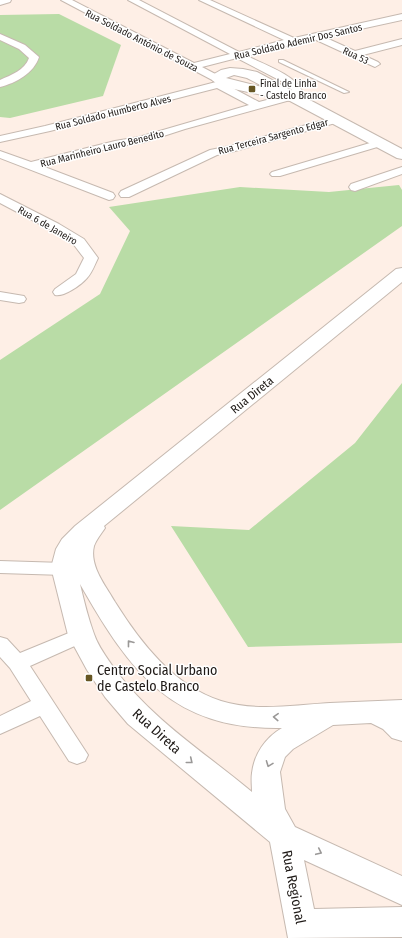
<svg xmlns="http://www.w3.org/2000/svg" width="402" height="938" viewBox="0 0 402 938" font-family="'Fira Sans Condensed',sans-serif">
	<rect width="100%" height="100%" fill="#feefe6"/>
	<g fill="#b9dca6">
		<polygon points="59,14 121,45 103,96 10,118 0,117 0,15"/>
		<polygon points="399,185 402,190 402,226 0,510 0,360 100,294 130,231 109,207 240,187 329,192"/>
		<polygon points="402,383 402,643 248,647 171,526 249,530 355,443"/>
	</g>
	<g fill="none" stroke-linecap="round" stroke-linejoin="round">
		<g stroke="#c6b9b0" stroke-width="2">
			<polygon id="lane" points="279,60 283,60 349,92 344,93 279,62"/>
		</g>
		<g stroke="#c6b9b0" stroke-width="2">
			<g id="street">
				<polygon points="0,0 11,0 10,2 0,5"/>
				<path d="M61,0H72L194,63L230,54L128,0H139L239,52L284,40L199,0H210L294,38L402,14V20L324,37L355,51L402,39V45L363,55L378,62L380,64L375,67L314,39L247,56C263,64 295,75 302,91L294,99L185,129L145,142L115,147L42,166L113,193L115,196L113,199L109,200L0,158V151L31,162L115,141L139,137L249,105L217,88L50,131L0,142V136L45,126L216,82ZM237,58L281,81L292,90L286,95L259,102L227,85L230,83L229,81L224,80L223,78L202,67Z"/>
				<path d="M0,34L25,45L39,57C34,73 16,83 0,87V80C11,75 25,70 29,58L19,49L0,40Z"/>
				<polygon points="335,117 340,120 339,122 235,151 217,155 129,197 121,197 119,194 121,191 210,150 230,146"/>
				<polygon points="380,140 384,141 386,143 384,145 280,176 272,176 270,174 272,172"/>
				<polygon points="402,167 402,174 355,191 351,190 349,187 351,184"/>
				<path d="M0,194L59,224L84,239L98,258C95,264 92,273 87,278C81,285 64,297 55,295L53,292L55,289L76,274L84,258L74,245L51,230L0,203Z"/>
				<polygon points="0,292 24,296 26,299 24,302 19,303 0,300"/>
				<polygon points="0,561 64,563 71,564 73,569 71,574 64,575 0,573"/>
				<polygon points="81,628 88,630 91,635 88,640 30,666 88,755 85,761 77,764 69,761 40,716 0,734 0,716 31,701 10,668 0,657 0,637 7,639 20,653"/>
			</g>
		</g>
		<g stroke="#c6b9b0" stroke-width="2">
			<g id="secondary">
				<path d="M230,68L243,69L257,72L402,149V159L397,158L290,101L220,86L212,80L214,74L221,70ZM234,75L247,78L266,88L226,78Z"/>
				<path d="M402,268V282L104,526L105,528C101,534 96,540 94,546C89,566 106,586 115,602C140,642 174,686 221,701C256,712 294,705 330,703C354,702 378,701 402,700V741L392,738L383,729L371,723L333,725L293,749L285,757L280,772L285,809L295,827L402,876V905L304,860L314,909L402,907V937L288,938L270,842L128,724L105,697L87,670L68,635L52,571V564L56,549L62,539L75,526L396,269ZM80,584C130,672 172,730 282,728C266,737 254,754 252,773C251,779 252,786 252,792C204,752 151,719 114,668C107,658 98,646 94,634C88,618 84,601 80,584Z"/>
			</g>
		</g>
		<use href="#lane" fill="#fff" fill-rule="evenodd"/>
		<use href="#street" fill="#fff" fill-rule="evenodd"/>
		<use href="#secondary" fill="#fff" fill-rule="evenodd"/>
	</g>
	<defs><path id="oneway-chevron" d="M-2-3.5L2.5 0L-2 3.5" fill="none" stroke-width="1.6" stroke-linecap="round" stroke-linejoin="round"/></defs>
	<g stroke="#9a9897">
		<use href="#oneway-chevron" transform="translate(130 643) rotate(-128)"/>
		<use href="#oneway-chevron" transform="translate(276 717) rotate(-177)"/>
		<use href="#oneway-chevron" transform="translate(190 761) rotate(39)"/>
		<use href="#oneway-chevron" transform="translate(269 764) rotate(111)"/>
		<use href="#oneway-chevron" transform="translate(319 852) rotate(25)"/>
	</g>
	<g fill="#665623" stroke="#fff" stroke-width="1.5">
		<rect x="248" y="85" width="8" height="8" rx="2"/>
		<rect x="85" y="674" width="8" height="8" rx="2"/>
	</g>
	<g text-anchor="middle" stroke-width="3" stroke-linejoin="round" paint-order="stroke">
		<g font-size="10" fill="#1f1a17" stroke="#fff">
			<text transform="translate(142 40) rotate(27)" y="4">Rua Soldado Antônio de Souza</text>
			<text transform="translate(298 41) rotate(-13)" y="4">Rua Soldado Ademir Dos Santos</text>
			<text transform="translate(356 55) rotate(25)" y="4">Rua 53</text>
			<text transform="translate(113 112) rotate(-14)" y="4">Rua Soldado Humberto Alves</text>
			<text transform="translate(273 136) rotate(-15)" y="4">Rua Terceira Sargento Edgar</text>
			<text transform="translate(102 148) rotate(-14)" y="4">Rua Marinheiro Lauro Benedito</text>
			<text transform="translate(48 225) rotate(30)" y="4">Rua 6 de Janeiro</text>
		</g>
		<g font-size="10" fill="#1f1a17" stroke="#fff" text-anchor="start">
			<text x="260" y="87">Final de Linha<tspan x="260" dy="12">- Castelo Branco</tspan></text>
		</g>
		<g font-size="12" fill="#1f1a17" stroke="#fff">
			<text transform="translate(252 395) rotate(-39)" y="4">Rua Direta</text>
		</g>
		<g font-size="14" fill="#1f1a17" stroke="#fff" text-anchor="start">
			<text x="97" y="675">Centro Social Urbano<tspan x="97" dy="16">de Castelo Branco</tspan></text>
		</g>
		<g font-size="14" fill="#1f1a17" stroke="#fff">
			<text transform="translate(157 731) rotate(42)" y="5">Rua Direta</text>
			<text transform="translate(294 887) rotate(79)" y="5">Rua Regional</text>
		</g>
	</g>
</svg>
